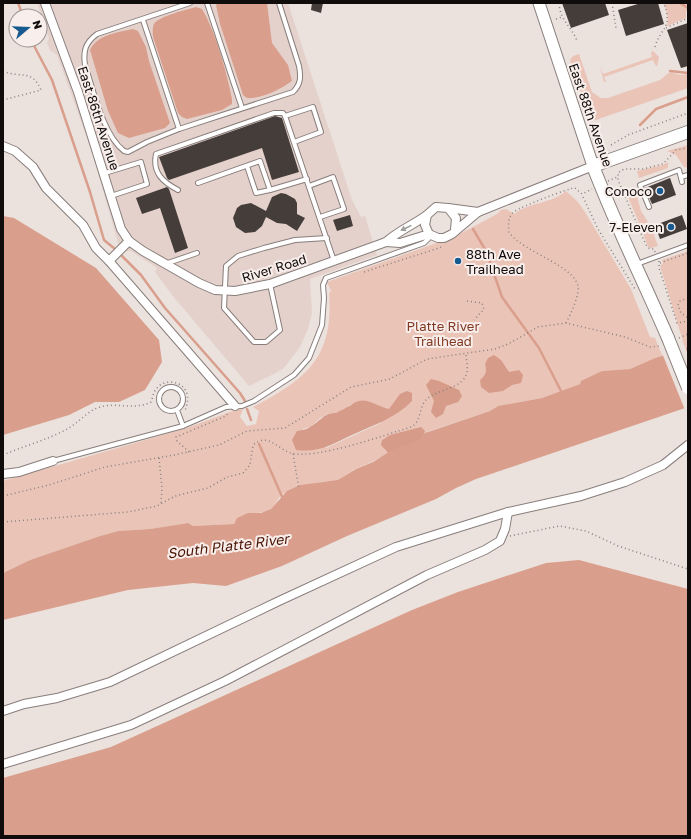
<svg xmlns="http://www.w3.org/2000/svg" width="691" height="839" viewBox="0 0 691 839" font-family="'Golos Text',sans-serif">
	<rect width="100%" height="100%" fill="#ebe1dd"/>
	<polygon fill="#e4d1cc" points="37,3 288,3 352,200 361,217 365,216 377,255 310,279 312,313 308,329 300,347 284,368 276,373 249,386 172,295 155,272 157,268 131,251 124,251 119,246 91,149 57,55 50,50 47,43 49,38"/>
	<g fill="#ebc4b8" fill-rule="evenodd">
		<polygon points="664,3 688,3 688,10 686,11 686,18 667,26 668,17"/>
		<polygon points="653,51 659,57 657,66 656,66 653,60 604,77 606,82 604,82 600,67 603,74 652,57 651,52"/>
		<polygon points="579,54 592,92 601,98 608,98 660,80 670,72 680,75 688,74 688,88 590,122 570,60 573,56"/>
		<polygon points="688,145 688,168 684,167 676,155 667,151"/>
		<polygon points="668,162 668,168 639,178 637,171 663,165"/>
		<polygon points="633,189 636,193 641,211 648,222 640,225 625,190"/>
		<path d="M566,191L578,202L585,212L631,289L650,337L655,338L662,355L630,369L602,371L580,384L542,398L498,406L490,411L429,431L404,447L392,450L386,437L382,440L384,449L388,453C377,460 366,464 355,469C347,473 342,480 334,482C329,483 325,481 321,482C312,483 291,490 283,494C277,497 276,507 269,510C256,516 242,510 234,524L193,526L188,523L150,529L118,531L100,536L30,560L3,573V481L187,428L235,410L243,409L240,417L247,426L256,424L259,411L253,407C306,379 334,358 329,293L331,291L327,282L456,236L497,214L501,210L506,209L514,214C529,202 551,204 566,191ZM368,401L374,404L381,423L326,448L302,429L311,427L320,418L326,415L336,413L350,405Z"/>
		<polygon points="650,224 658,246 651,248 648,247 641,227"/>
		<polygon points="688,251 688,347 685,348 660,266 663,263 662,260"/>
	</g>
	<g fill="#d69b89">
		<path d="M494,355L501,360L509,372L519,370L523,375L521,383L512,385L503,391L489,393L481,387L480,380C486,375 487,372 485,364L488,358Z"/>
		<polygon points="431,379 439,381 459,390 462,396 458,402 446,406 443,414 436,418 431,412 434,401 426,385"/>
		<path d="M407,391L412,393V401C395,418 376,424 354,434C333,443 322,453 296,450L292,440L297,431C301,430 307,430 310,427C320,422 323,413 336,413C340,410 343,410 347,407C351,406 354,402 359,401C367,398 380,407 389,409L400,394Z"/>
		<path d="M421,427L425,431C421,446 399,446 388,453L381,445L382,440L390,435Z"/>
	</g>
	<g fill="#da9f8c">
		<path d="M218,3H267L272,43L288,65L292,81C281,89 262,99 247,98L243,95L220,24L216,5Z"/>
		<path d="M196,7L202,9C215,30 227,73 232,99V104L222,110L187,119L182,117L178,113L153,37C153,34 152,28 154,24C159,16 186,10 196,7Z"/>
		<path d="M133,29L138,31L146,47L149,61L170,123L165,128L129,138L118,133L108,111L90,50C97,35 118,32 133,29Z"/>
		<polygon points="3,216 14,218 96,268 159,340 162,362 145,390 119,402 95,402 69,415 3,435"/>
		<polygon points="688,347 688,407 476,479 456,488 436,499 347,536 282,566 226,586 193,583 128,590 3,620 3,573 30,560 100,536 118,531 150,529 188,523 193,526 234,524 237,518 248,513 261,513 271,509 287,491 300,485 338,480 356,469 373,462 392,450 417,441 425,433 490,411 498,406 542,398 580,384 581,381 602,371 630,369 655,358"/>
		<polygon points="579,560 688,589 688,836 3,836 3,778 111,747 412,610 458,592 546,563"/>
	</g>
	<polygon fill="#ebe1dd" points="685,346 688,355 688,409 685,410 662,353"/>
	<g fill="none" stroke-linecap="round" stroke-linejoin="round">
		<g stroke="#da9f8c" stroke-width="2.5">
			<polyline points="18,3 23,16"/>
			<polyline points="680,3 688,8"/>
			<polyline points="31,40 52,80 90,192 104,240 115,249"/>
			<polyline points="670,71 688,73"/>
			<polyline points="640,125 656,109 688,97"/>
			<polyline points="473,229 486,251 502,297 539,348 562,393"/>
			<polyline points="121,255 141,275 165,308 240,393 245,401"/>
			<polyline points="247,409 251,420"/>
			<polyline points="259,444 283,499"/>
		</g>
	</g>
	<g fill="#453d3a">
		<polygon points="312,3 323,3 321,13 311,10"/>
		<polygon points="562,3 605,3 609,15 571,28"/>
		<polygon points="641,3 658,3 664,24 626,36 618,10"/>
		<polygon points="688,23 688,66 681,68 667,30"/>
		<polygon points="275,116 282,118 299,172 272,180 262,148 169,180 167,178 159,157"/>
		<polygon points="670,178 676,195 652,204 645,188"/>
		<polygon points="167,187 169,189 188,248 175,253 160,208 142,214 136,198"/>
		<polygon points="281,193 286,194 295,199 297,203 297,214 305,218 297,231 286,224 277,223 266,217 262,226 255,232 245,233 236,227 233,218 237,208 241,205 251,203 266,211 272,197"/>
		<polygon points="350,215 353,226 337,231 333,220"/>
		<polygon points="682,215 687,229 660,239 655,225"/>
	</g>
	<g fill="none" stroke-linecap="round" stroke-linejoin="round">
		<g stroke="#887e7b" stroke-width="6">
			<g id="service">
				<path d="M190,3L97,34C85,43 83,51 85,65C93,89 103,135 124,151L128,152L147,142L179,129L293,92C301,84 301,77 299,66L279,3"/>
				<polyline points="207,3 242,108"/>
				<polyline points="143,20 179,129"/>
				<polyline points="294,142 321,132 313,107 285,116 334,261"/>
				<polyline points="247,166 256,193 270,190"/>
				<polyline points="105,173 141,162 147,184 111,196"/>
				<polyline points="681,177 688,175"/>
				<polyline points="198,183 260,161 270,190 307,179"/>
				<polyline points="309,186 333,177 344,209 320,217"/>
				<path d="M178,190C163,182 152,173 156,154L274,113H283L285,116"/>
				<polyline points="649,207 640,185 679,170 682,182"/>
				<polyline points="165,264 197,253"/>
				<polyline points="637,264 688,245"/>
				<polyline points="270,284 280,330 266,342 254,342 224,308 226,266 238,256 264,248 295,240 327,238"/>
				<circle cx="171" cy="399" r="12"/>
				<polyline points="177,410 183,426"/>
				<polyline points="53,461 183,426 226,407 242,406 254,401 294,375 309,358 322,325 324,298 323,285 326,278 424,243 431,236"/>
			</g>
		</g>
		<g stroke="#887e7b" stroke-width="10">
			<g id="minor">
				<path d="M45,3L78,92L121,229L129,241L143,251L199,283L215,290L235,291L270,284L386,242C398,231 413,225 427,215"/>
				<polyline points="3,146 15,151 33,167 46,188 83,225 96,248 109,261 235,406"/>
				<polyline points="448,208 478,212"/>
				<polyline points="455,230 456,218 448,208 436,207 427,215 425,225 429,234 438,238 444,238 452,234 478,212 593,166"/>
				<polyline points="386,242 400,243 429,234"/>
				<polyline points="109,261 129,241"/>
				<polyline points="3,474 19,472 53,461"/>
				<polyline points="3,711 24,704 57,698 110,682 279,601 396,547 508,512 581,496 625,482 663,465 688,445"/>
				<polyline points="3,764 131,725 225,681 427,575 485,550 500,541 505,529 508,512"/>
			</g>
		</g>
		<g stroke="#887e7b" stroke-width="13">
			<polyline id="secondary" points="539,3 593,166"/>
		</g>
		<g stroke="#887e7b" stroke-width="14">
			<path id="primary" d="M668,338C643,280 615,224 593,166L688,132"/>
		</g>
		<g stroke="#89827f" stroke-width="1.5" stroke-dasharray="1 3" stroke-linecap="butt">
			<path d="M559,3C560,21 572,27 577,41"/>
			<polyline points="612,3 616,28"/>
			<polyline points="556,19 562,17"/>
			<polyline points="666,28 688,18"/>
			<path d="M655,47C661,26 673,30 664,3"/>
			<path d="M3,71C20,79 32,68 41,90L3,100"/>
			<polyline points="611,145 628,135 688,113"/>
			<polyline points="608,181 617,177"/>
			<polyline points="583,197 598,229 635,289"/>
			<polyline points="655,252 654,249 650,249 646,245 618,180 618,173 624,169 643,169 663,164 676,150 688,148"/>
			<polyline points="659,261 659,268 677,323 688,321"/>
			<polyline points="660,263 688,253"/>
			<polyline points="364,272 442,247"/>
			<polyline points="688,298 680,301 678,305 681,313 688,318"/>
			<polyline points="467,301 482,303 484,309 474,320"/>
			<path d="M566,323C571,313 576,303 578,292C583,267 522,253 509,232C508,223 508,216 515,211C521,207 571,187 575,188L582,194L592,189"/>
			<polyline points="679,338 688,334"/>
			<polyline points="189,452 177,441 176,437 226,416 228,413"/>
			<polyline points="293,454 299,489"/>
			<path d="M3,455C24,446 50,439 69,428C79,422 87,412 97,408C116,401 133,411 151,402C153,397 153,392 157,388C165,378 184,381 187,394C189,401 186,406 185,412"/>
			<polyline points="159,458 162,488 161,503"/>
			<polyline points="3,496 49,485 105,467 174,455 219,445 247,431 285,428 351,387 390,379 427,359 495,349 508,344 538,327 566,323 625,337 650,347 660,346"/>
			<path d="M3,522L128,512L157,506L175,496L208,488L227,477L243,473L250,465L253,445C268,432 277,449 291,453C315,460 385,435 411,427C422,422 418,407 427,399C437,389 464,389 467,372C468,366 466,359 466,353"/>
			<polyline points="510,536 559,526 586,531 618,546 688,569"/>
		</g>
		<use href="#service" stroke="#fff" stroke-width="4"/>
		<use href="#minor" stroke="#fff" stroke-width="8"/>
		<use href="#secondary" stroke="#fff" stroke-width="11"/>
		<use href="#primary" stroke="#fff" stroke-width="12"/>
		<g stroke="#887e7b" stroke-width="14" stroke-linecap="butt">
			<polyline id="primary-bridge" points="668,338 688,388"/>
		</g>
		<use href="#primary-bridge" stroke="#fff" stroke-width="12"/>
	</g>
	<defs><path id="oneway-solid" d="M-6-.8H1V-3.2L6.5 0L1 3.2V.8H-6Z"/></defs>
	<use fill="#9f9e9d" href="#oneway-solid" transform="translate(406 228) rotate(154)"/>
	<g fill="#165a8f" stroke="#f8eeeb" stroke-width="1.5">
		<circle cx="660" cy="191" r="4"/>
		<circle cx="671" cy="227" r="4"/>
		<circle cx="458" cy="261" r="4"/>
	</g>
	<g text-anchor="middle" stroke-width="4" stroke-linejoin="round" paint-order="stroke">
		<g font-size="13" fill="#100c0b" stroke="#f8eeeb">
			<text transform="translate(591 115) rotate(71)" y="5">East 88th Avenue</text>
			<text transform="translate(99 118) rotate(72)" y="5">East 86th Avenue</text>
			<text transform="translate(274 268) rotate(-17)" y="5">River Road</text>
		</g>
		<g font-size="13" fill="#100c0b" stroke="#f8eeeb" text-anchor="end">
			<text x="652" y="196">Conoco</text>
			<text x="663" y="232">7-Eleven</text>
			<text x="466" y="259" text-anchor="start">88th Ave<tspan x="466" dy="15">Trailhead</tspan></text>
		</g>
		<g font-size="13" fill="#833a24" stroke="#f8eeeb">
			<text x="443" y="331">Platte River<tspan x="443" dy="15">Trailhead</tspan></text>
		</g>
		<g font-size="14" font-style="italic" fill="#4a1504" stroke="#f8eeeb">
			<text transform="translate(228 546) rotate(-7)" y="5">South Platte River</text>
		</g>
	</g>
	<rect width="691" height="839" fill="none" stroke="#100c0b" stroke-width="8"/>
	<g transform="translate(28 28) rotate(71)"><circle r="19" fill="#f8eeeb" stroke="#9b9491"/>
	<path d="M0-3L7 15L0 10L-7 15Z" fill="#165a8f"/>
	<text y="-6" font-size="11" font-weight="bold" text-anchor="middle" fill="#100c0b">N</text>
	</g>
</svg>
